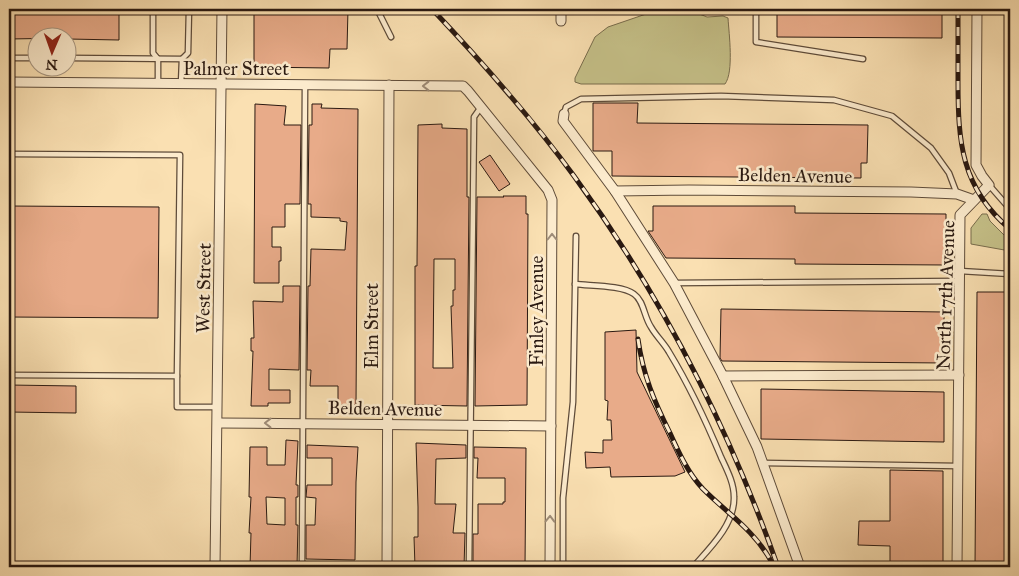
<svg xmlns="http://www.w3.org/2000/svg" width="1019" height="576" viewBox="0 0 1019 576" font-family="'IM FELL Great Primer',serif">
	<rect width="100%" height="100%" fill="#fae0b2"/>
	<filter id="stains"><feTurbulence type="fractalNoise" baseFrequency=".004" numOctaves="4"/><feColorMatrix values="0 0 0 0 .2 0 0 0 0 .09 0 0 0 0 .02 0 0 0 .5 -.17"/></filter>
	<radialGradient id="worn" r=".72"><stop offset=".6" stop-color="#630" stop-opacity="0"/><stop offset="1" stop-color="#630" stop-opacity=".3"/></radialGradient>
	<g fill="#c5c088" stroke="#786c4c">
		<path d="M652,9H687L707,17L723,16L728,18C729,34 734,72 725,84H581L575,82V78L595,37L608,27L649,13Z"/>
		<polygon points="982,214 987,214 990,221 1010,241 1010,251 971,244 971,228"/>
	</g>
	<g fill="#e8ab89" stroke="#2a1911" fill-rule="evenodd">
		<polygon points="9,9 119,9 119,40 68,39 68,38 9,39"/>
		<polygon points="254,9 348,9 347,49 330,49 329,68 254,67"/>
		<polygon points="777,9 942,9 942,38 777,37"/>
		<polygon points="593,103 638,103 637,123 868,125 867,163 861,163 861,178 612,176 612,151 593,151"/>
		<polygon points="255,104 286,106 284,125 301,125 300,204 285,204 285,227 272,227 272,247 281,247 281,261 279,261 279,283 254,283"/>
		<polygon points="312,104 322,104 321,108 358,109 356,405 338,405 338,386 310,386 311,370 307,370 308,286 310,286 311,249 345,250 347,222 340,221 340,218 311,217 311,204 308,204 309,125 312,125"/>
		<path d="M442,124V128L467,129V197H469L467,406L415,405V266H417L418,125ZM434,259H455V290H453V306H451L453,368H433Z"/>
		<polygon points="490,155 510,184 499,191 479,162"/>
		<polygon points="503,196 526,196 526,214 528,214 527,405 475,406 477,197 504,197"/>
		<polygon points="9,206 159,207 158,318 9,317"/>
		<polygon points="653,206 795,206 795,213 946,214 946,265 795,264 795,259 666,258 648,231 653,231"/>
		<polygon points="283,286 300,286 299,370 269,369 269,390 290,390 290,403 268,403 268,406 251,406 253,351 251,351 251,338 254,338 253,301 283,302"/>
		<polygon points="977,292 1010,292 1010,567 975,567"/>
		<polygon points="721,309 944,312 944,363 722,361 720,358"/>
		<polygon points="636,330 637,372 685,472 675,476 611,477 610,467 586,468 585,452 603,453 603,440 612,440 611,420 607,420 608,401 605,400 605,332"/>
		<polygon points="9,385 76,386 76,413 9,412"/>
		<polygon points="761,389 944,392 944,442 761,439"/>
		<path d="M286,440L298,441L296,485H298V497H296V525H298L297,566L250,567L251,533H249L251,497H249L250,447H267V465H285ZM266,497L285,498V525L267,524Z"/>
		<polygon points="416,443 466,445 466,458 436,459 435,504 456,504 453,533 465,533 464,567 415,567 414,537 418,537 418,507"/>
		<polygon points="307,445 358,447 356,482 355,560 306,559 306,525 315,525 316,498 306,497 307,485 332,485 332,458 307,458"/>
		<polygon points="474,447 526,448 525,567 473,567 473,534 478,534 478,504 503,504 503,502 505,502 505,478 477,478 478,458 474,458"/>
		<polygon points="890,470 943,471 943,567 890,567 890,546 858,545 859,521 890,521"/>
	</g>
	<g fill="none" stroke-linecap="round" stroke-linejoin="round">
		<g stroke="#5e4b39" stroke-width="7">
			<g id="lane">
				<polyline points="153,9 153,53 158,59 158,83"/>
				<polyline points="377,9 391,37"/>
				<polyline points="756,9 756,42 863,59"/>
				<polyline points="9,58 38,58"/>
				<polyline points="68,58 182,59"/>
				<polyline points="181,84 182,59 188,53 189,9"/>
				<polyline points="564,114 566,107 581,99 721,96 834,100 892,116 931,148 949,173 957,194"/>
				<polyline points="9,154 180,155 177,376"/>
				<polyline points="989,185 1010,209"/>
				<polyline points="960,271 1010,274"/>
				<polyline points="674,283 960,281"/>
				<path d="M575,284C590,286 622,285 634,294C644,301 644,317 651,327C656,336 664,343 669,352C689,385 706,421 721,457C727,470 734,483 734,497C735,524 710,548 693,567"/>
				<polyline points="9,375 177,376 177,407 216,407"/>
				<polyline points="764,463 958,466"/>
				<polyline points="302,567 305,85"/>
				<polyline points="469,567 474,117 481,107"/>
				<polyline points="563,567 563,498 573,402 576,236"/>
			</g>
		</g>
		<g stroke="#5e4b39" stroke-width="11">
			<g id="street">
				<polyline points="561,21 561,9"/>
				<polyline points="9,82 457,86 463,86 468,91 548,190 552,200 550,567"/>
				<polyline points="564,114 563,121 615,191 674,283 723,376 757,447 800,567"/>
				<polyline points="615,191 689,190 911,192 957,194 974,200"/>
				<polyline points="723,376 959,375"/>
				<polyline points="218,423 551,426"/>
				<polyline points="215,567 222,9"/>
				<polyline points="387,567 389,85"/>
				<polyline points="957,567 960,215 989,185 982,176 976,165 977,9"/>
			</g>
		</g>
		<use href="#lane" stroke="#fcebcd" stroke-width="4.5"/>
		<use href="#street" stroke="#fcebcd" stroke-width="9"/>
		<g stroke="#2a1911" stroke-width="5">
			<g id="rail">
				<path d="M432,9C482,62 531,117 574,176C661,295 729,428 778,567"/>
				<path d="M958,9C958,33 958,58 958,82C958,141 961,188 1010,229"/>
				<path d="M638,339C643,375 654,401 670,433C679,453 688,473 703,489C727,513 754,530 771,561"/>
			</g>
		</g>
		<use href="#rail" stroke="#fcebcd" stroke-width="3" stroke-dasharray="9" stroke-linecap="butt"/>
	</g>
	<defs><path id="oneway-chevron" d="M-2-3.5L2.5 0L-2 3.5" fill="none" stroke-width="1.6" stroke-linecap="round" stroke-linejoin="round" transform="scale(1.25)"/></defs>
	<g stroke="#9e8c78">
		<use href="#oneway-chevron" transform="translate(426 86) rotate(-180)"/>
		<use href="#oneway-chevron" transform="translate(552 237) rotate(-90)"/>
		<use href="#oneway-chevron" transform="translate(268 423) rotate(-180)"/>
		<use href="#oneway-chevron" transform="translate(550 519) rotate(-89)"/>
	</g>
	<g text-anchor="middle" stroke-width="5" stroke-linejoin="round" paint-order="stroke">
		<g font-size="19" fill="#2a1911" stroke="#fcebcd">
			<text x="236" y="75">Palmer Street</text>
			<text transform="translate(795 175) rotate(1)" y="7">Belden Avenue</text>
			<text transform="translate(203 288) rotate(-89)" y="7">West Street</text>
			<text transform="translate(945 295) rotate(-88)" y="7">North 17th Avenue</text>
			<text transform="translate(536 311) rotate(-90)" y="7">Finley Avenue</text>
			<text transform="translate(371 326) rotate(-90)" y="7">Elm Street</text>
			<text transform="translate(385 408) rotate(1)" y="7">Belden Avenue</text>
		</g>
	</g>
	<rect width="1019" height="576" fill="none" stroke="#fae0b2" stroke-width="30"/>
	<rect x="10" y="10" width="999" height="556" fill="none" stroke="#2a1911" stroke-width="2.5"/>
	<rect x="15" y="15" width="989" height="546" fill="none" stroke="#2a1911"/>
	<g transform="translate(52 52) rotate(182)"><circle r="24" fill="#fcebcd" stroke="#a89782"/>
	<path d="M0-4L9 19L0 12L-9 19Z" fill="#8f2418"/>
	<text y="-8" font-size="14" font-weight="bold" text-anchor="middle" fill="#2a1911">N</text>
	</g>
	<rect width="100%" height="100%" filter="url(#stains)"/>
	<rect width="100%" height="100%" fill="url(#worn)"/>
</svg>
